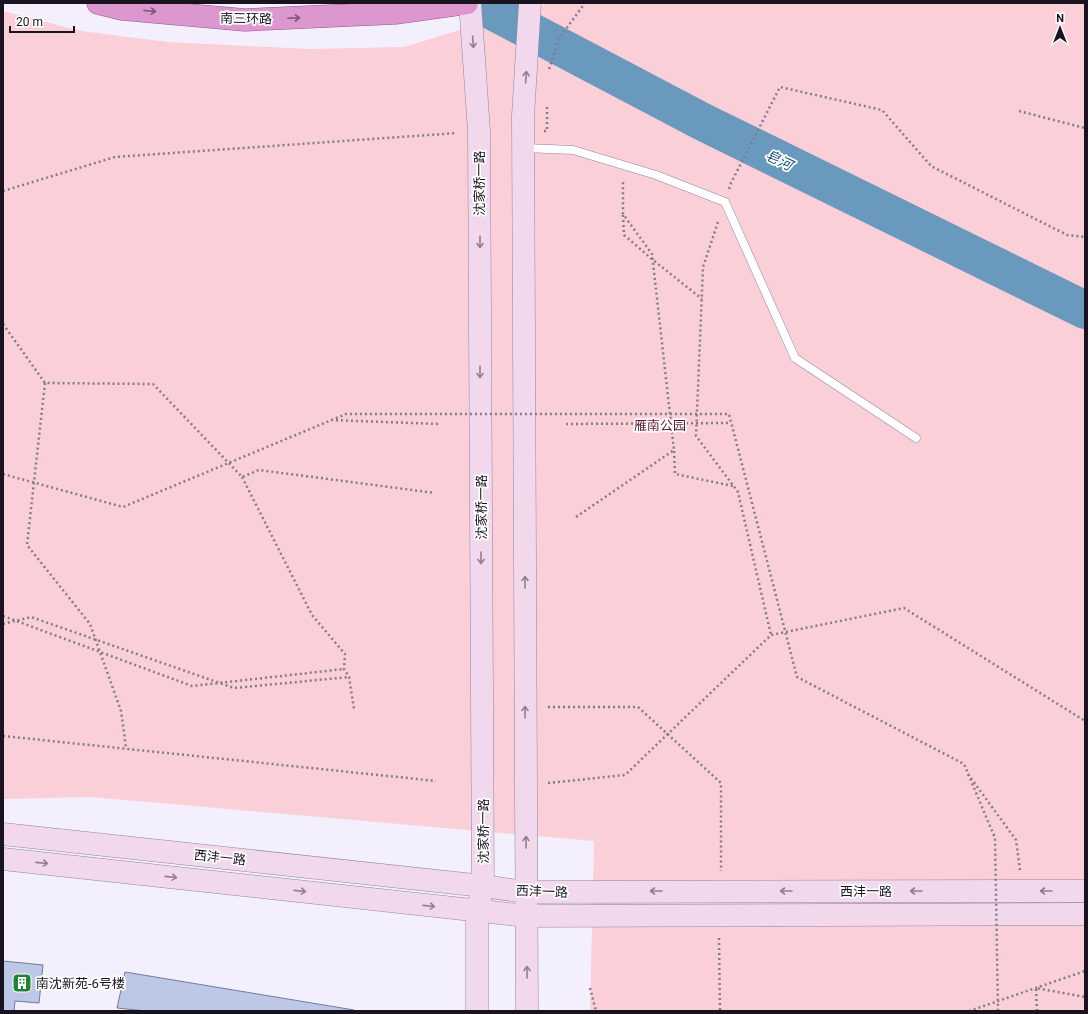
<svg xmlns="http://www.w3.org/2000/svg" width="1088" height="1014" viewBox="0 0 1088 1014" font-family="Roboto,'Noto Sans SC',sans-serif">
	<rect width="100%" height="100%" fill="#f4effc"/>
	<polygon fill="#fbcfd7" points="549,3 1085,3 1085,1011 590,1011 594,841 91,797 3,799 3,11 81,31 168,42 308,49 404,47"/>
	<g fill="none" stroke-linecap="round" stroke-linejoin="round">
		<polyline stroke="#699abd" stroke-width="38" points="477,3 701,121 1085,310"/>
	</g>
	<g fill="#bdc7e7" stroke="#727b98">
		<polygon points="3,961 43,965 39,1003 15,1001 14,1011 3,1011"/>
		<polygon points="125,972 354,1010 354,1011 146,1011 117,1008"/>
	</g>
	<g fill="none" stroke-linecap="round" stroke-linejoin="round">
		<g stroke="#9084a2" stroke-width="9">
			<polyline id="service" points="524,148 573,150 656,175 725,202 795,358 916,438"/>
		</g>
		<g stroke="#9084a2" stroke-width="23">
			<g id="secondary">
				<polyline points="470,3 479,131 483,886 477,911 477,1011"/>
				<polyline points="3,834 483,886 526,892 1085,891"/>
				<polyline points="3,859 527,916 1085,914"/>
				<polyline points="527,1011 523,116 530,3"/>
			</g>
		</g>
		<g stroke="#915889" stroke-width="23">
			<polyline id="trunk" points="98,3 122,9 245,20 395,13 467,3"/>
		</g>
		<g stroke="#827d89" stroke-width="2.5" stroke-dasharray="2 3" stroke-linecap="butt">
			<polyline points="549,69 560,37 585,3"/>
			<polyline points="1019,111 1085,128"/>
			<polyline points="544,131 547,131 547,107"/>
			<polyline points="729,189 731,183 780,87 882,110 931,166 1067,235 1085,237"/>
			<polyline points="3,191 115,157 457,133"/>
			<polyline points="623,215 624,235 653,260 702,299"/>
			<polyline points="718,222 703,267 696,436 738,492 771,635"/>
			<polyline points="3,324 45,383 153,384 242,477 259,470 435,493"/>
			<polyline points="45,383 27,545 90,624 121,711 126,748"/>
			<polyline points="331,420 438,424"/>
			<polyline points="674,451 675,474 733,486"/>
			<polyline points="242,477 312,615 345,654 344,669 349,677 354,709"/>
			<polyline points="576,517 674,450 652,254 623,214 623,180"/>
			<polyline points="3,616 192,686 344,669"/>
			<polyline points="3,624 31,617 234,688 349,677"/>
			<polyline points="548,707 638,707 721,783 721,871"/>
			<polyline points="3,736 436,781"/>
			<polyline points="968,774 1016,840 1020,870"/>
			<polyline points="548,783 625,775 771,635 904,608 1085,721"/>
			<polyline points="719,938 720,1011"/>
			<polyline points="590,988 596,1011"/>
			<polyline points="969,1011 1085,971"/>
			<polyline points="1037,1011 1036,988 1085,997"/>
		</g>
		<use href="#service" stroke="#fff" stroke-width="8"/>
		<use href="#secondary" stroke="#f2d8ed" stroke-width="22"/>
		<use href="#trunk" stroke="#db97ce" stroke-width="22"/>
		<g stroke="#827d89" stroke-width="2.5" stroke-dasharray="2 3" stroke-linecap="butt">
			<polyline points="566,424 731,423"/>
			<polyline points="3,474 123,507 346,414 729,414 797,677 964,764 995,838 998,1011"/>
		</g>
	</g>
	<defs><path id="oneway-shaft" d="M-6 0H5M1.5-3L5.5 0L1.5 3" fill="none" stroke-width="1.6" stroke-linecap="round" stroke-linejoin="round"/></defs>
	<g stroke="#7a5576">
		<use href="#oneway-shaft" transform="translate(150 11) rotate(5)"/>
		<use href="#oneway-shaft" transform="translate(294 18) rotate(-3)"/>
	</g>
	<g stroke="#907f90">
		<use href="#oneway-shaft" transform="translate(473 42) rotate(86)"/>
		<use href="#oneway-shaft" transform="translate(526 77) rotate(-86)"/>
		<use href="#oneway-shaft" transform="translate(480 242) rotate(90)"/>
		<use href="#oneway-shaft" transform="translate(480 372) rotate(90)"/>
		<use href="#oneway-shaft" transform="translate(481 558) rotate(90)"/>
		<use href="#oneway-shaft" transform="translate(525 582) rotate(-90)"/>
		<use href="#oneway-shaft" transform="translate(525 712) rotate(-90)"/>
		<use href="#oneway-shaft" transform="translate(526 842) rotate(-90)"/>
		<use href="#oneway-shaft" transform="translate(42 863) rotate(6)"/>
		<use href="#oneway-shaft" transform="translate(171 877) rotate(6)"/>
		<use href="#oneway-shaft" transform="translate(300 891) rotate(6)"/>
		<use href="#oneway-shaft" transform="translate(656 891) rotate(180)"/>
		<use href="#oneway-shaft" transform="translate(786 891) rotate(180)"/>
		<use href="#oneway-shaft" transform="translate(916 891) rotate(180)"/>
		<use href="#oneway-shaft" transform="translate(1046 891) rotate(180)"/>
		<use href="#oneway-shaft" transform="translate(429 906) rotate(6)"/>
		<use href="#oneway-shaft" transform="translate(527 972) rotate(-90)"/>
	</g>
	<defs>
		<g id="building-square" transform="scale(1)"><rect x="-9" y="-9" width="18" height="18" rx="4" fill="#208336" stroke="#fff"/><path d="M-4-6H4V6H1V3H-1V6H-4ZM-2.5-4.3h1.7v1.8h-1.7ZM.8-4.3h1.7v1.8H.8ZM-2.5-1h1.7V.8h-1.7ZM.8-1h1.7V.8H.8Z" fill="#fff"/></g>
	</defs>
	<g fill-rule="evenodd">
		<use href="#building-square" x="22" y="983"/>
	</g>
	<g text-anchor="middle" stroke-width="3.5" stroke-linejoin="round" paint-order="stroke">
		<g font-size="13" fill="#18131f" stroke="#fff">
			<text transform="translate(246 18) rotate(1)" y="5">南三环路</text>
			<text transform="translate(479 183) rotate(-90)" y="5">沈家桥一路</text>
			<text transform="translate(481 507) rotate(-90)" y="5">沈家桥一路</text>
			<text transform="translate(483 831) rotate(-90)" y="5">沈家桥一路</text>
			<text transform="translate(220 857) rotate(6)" y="5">西沣一路</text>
			<text transform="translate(542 891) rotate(2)" y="5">西沣一路</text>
			<text x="866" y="896">西沣一路</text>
		</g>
		<g font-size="13" fill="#60182f" stroke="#fff">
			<text x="660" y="430">雁南公园</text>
		</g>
		<g font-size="13" fill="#18131f" stroke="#fff" text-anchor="start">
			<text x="36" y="988">南沈新苑-6号楼</text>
		</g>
		<g font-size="14" font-style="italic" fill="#185276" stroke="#fff">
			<text transform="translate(779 160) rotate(26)" y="5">皂河</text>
		</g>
	</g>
	<rect width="1088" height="1014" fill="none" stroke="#18131f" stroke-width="8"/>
	<g transform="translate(1060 28)" stroke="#ffffff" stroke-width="3" paint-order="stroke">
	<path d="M0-3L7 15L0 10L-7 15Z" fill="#18131f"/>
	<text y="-6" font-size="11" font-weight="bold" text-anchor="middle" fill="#18131f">N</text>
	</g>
	<path d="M10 26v6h64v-6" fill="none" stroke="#18131f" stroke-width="2"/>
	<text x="16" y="26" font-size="12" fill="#18131f" stroke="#ffffff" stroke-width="3" paint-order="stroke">20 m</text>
</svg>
